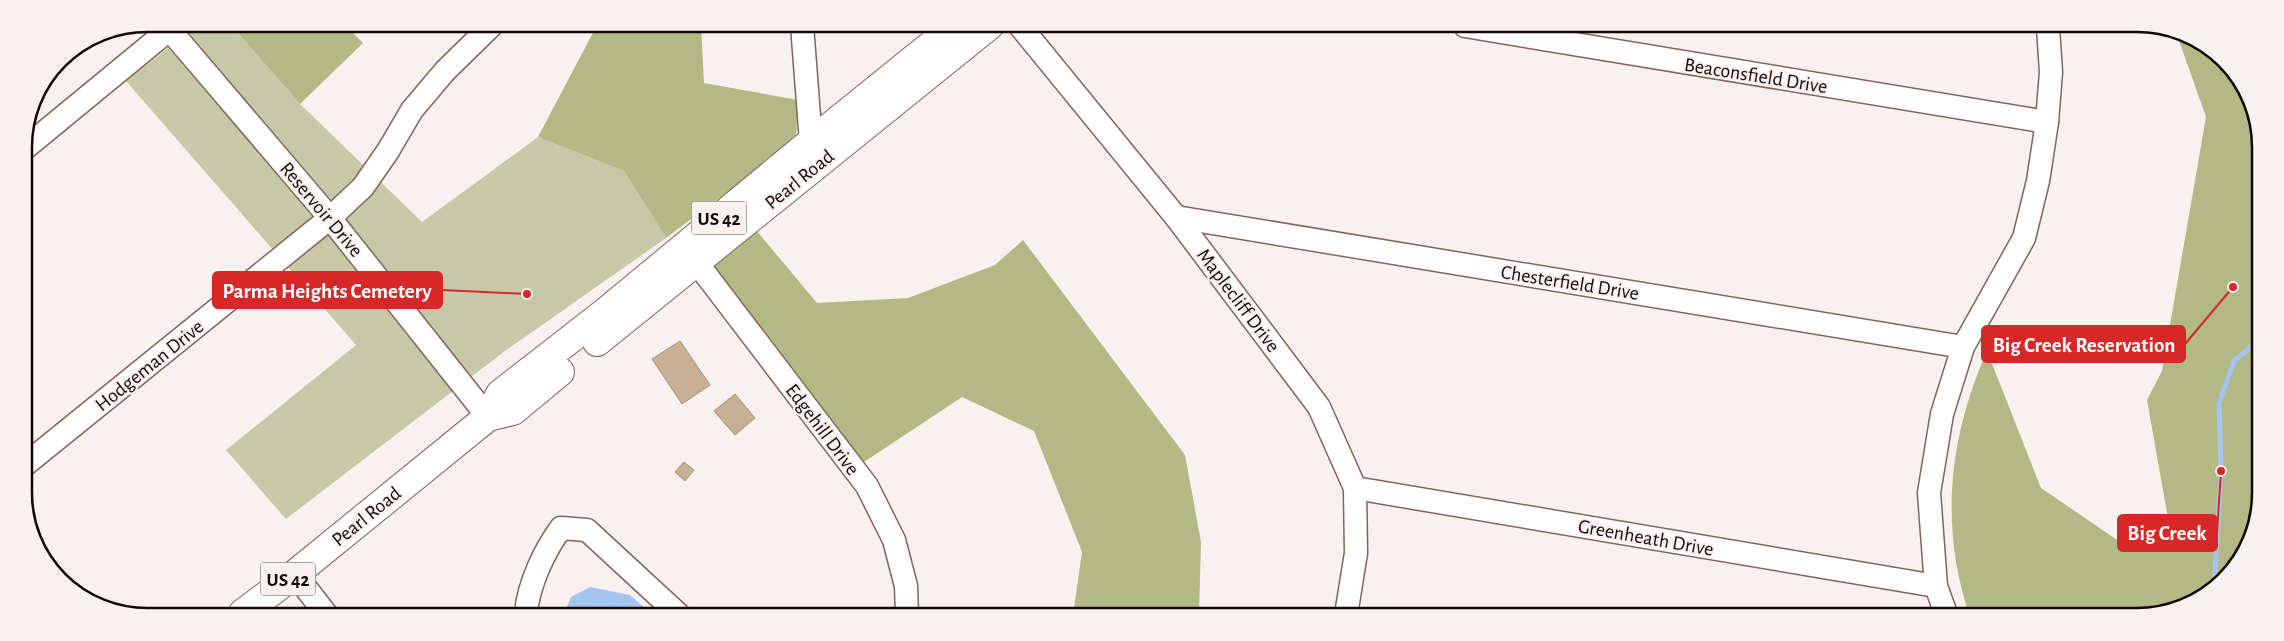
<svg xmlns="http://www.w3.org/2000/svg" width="2284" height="641" viewBox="0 0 2284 641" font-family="'Alegreya Sans',sans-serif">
	<rect width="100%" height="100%" fill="#f9f1ef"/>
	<polygon fill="#c5c9a8" points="199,24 230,24 300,104 422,222 538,137 624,171 666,238 505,351 286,519 226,450 356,345 126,81"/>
	<g fill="#b3b984">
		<polygon points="230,24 344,24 363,43 300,104"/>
		<polygon points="597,25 701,25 704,83 798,100 796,140 666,238 624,171 538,137"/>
		<path d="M2176,32L2224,60L2258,124L2256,525L2218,587L2183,608L2144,617H1970C1939,527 1949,437 1987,351L2041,488L2126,546L2169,524L2147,400L2162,371L2206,117Z"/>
		<polygon points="756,230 817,303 908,298 995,265 1023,240 1185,455 1201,542 1199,615 1073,615 1082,552 1034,431 962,397 864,462 710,269"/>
	</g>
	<polygon fill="#a5c4f0" points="590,587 630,595 652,614 564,614 571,597"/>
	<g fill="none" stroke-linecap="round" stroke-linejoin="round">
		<polyline stroke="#a5c4f0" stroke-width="5" points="2214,589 2221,471 2219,403 2234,361 2257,342"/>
	</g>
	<g fill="#c8b095" stroke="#a79076">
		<polygon points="680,341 710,385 682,404 652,359"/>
		<polygon points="735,394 755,418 735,435 714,411"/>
		<polygon points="684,462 694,470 685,481 675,472"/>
	</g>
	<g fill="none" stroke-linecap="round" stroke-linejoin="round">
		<g stroke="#856458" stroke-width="25">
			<g id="minor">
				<polyline points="802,25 811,142"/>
				<polyline points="1020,26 1176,217 1319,407 1355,488 1356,553 1346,615"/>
				<polyline points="1465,26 2047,122"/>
				<polyline points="169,29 330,218 488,417"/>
				<polyline points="24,149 176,24"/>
				<polyline points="1176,217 1963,347"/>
				<polyline points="697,263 867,486 894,540 906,586 907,615"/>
				<polyline points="26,464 330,218 363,187 388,151 412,110 445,71 493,24"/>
				<polyline points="1355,488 1936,586"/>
				<polyline points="295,574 326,614"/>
				<path d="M528,614L526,612C529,584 544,551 561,528L587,530L678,614"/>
				<polyline points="1947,617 1936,586 1929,493 1942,414 1963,347 2024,238 2038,181 2047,122 2051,72 2048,28"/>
			</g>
		</g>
		<g stroke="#856458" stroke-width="30">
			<g id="major">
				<polyline points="597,342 990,25"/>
				<polyline points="488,417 513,411 560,372"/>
				<polyline points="243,613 295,574 488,417 500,394 604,313 811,142 956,25"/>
			</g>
		</g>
		<use href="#minor" stroke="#fff" stroke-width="22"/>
		<use href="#major" stroke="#fff" stroke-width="28"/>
	</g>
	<g text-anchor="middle" stroke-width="4.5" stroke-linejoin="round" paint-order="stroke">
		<g fill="#f9f1ef" stroke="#594e4b" stroke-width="1">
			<rect x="691.5" y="201.5" width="55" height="33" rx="4"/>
			<rect x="260.5" y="562.5" width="55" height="33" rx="4"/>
		</g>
		<g font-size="19" font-weight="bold" fill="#140805">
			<text x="719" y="225">US 42</text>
			<text x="288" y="586">US 42</text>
		</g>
		<g font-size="20" fill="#140805" stroke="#f9f1ef">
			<text transform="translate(1756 75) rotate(9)" y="7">Beaconsfield Drive</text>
			<text transform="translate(799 179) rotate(-39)" y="7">Pearl Road</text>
			<text transform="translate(322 209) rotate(50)" y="7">Reservoir Drive</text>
			<text transform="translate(1570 282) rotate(9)" y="7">Chesterfield Drive</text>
			<text transform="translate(1239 300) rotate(53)" y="7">Maplecliff Drive</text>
			<text transform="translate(149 365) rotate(-39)" y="7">Hodgeman Drive</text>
			<text transform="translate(823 429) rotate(53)" y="7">Edgehill Drive</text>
			<text transform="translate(366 516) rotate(-39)" y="7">Pearl Road</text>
			<text transform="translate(1646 537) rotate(10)" y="7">Greenheath Drive</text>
		</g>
	</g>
	<path d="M0 0H2284V641H0ZM147 32H2137A115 115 0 0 1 2252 147V493A115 115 0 0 1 2137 608H147A115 115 0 0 1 32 493V147A115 115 0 0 1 147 32Z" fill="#f9f1ef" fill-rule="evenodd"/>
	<path fill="none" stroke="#140805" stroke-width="2.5" d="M147 32H2137A115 115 0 0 1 2252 147V493A115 115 0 0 1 2137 608H147A115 115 0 0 1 32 493V147A115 115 0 0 1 147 32Z"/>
	<path fill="none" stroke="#d62828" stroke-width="2" d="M527 294L442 290M2233 287L2185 344M2221 471L2217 533"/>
	<g fill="#d62828" stroke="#f9f1ef" stroke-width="2">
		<circle cx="527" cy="294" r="5"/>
		<circle cx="2233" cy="287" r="5"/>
		<circle cx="2221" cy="471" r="5"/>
	</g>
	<g fill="#d62828" stroke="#d62828" stroke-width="2">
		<rect x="213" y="272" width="229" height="36" rx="5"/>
		<rect x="1982" y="326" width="203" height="36" rx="5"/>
		<rect x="2118" y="515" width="99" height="36" rx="5"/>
	</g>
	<g font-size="21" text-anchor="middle" font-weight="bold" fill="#fff">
		<text x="327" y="298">Parma Heights Cemetery</text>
		<text x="2084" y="352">Big Creek Reservation</text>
		<text x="2167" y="540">Big Creek</text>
	</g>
</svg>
